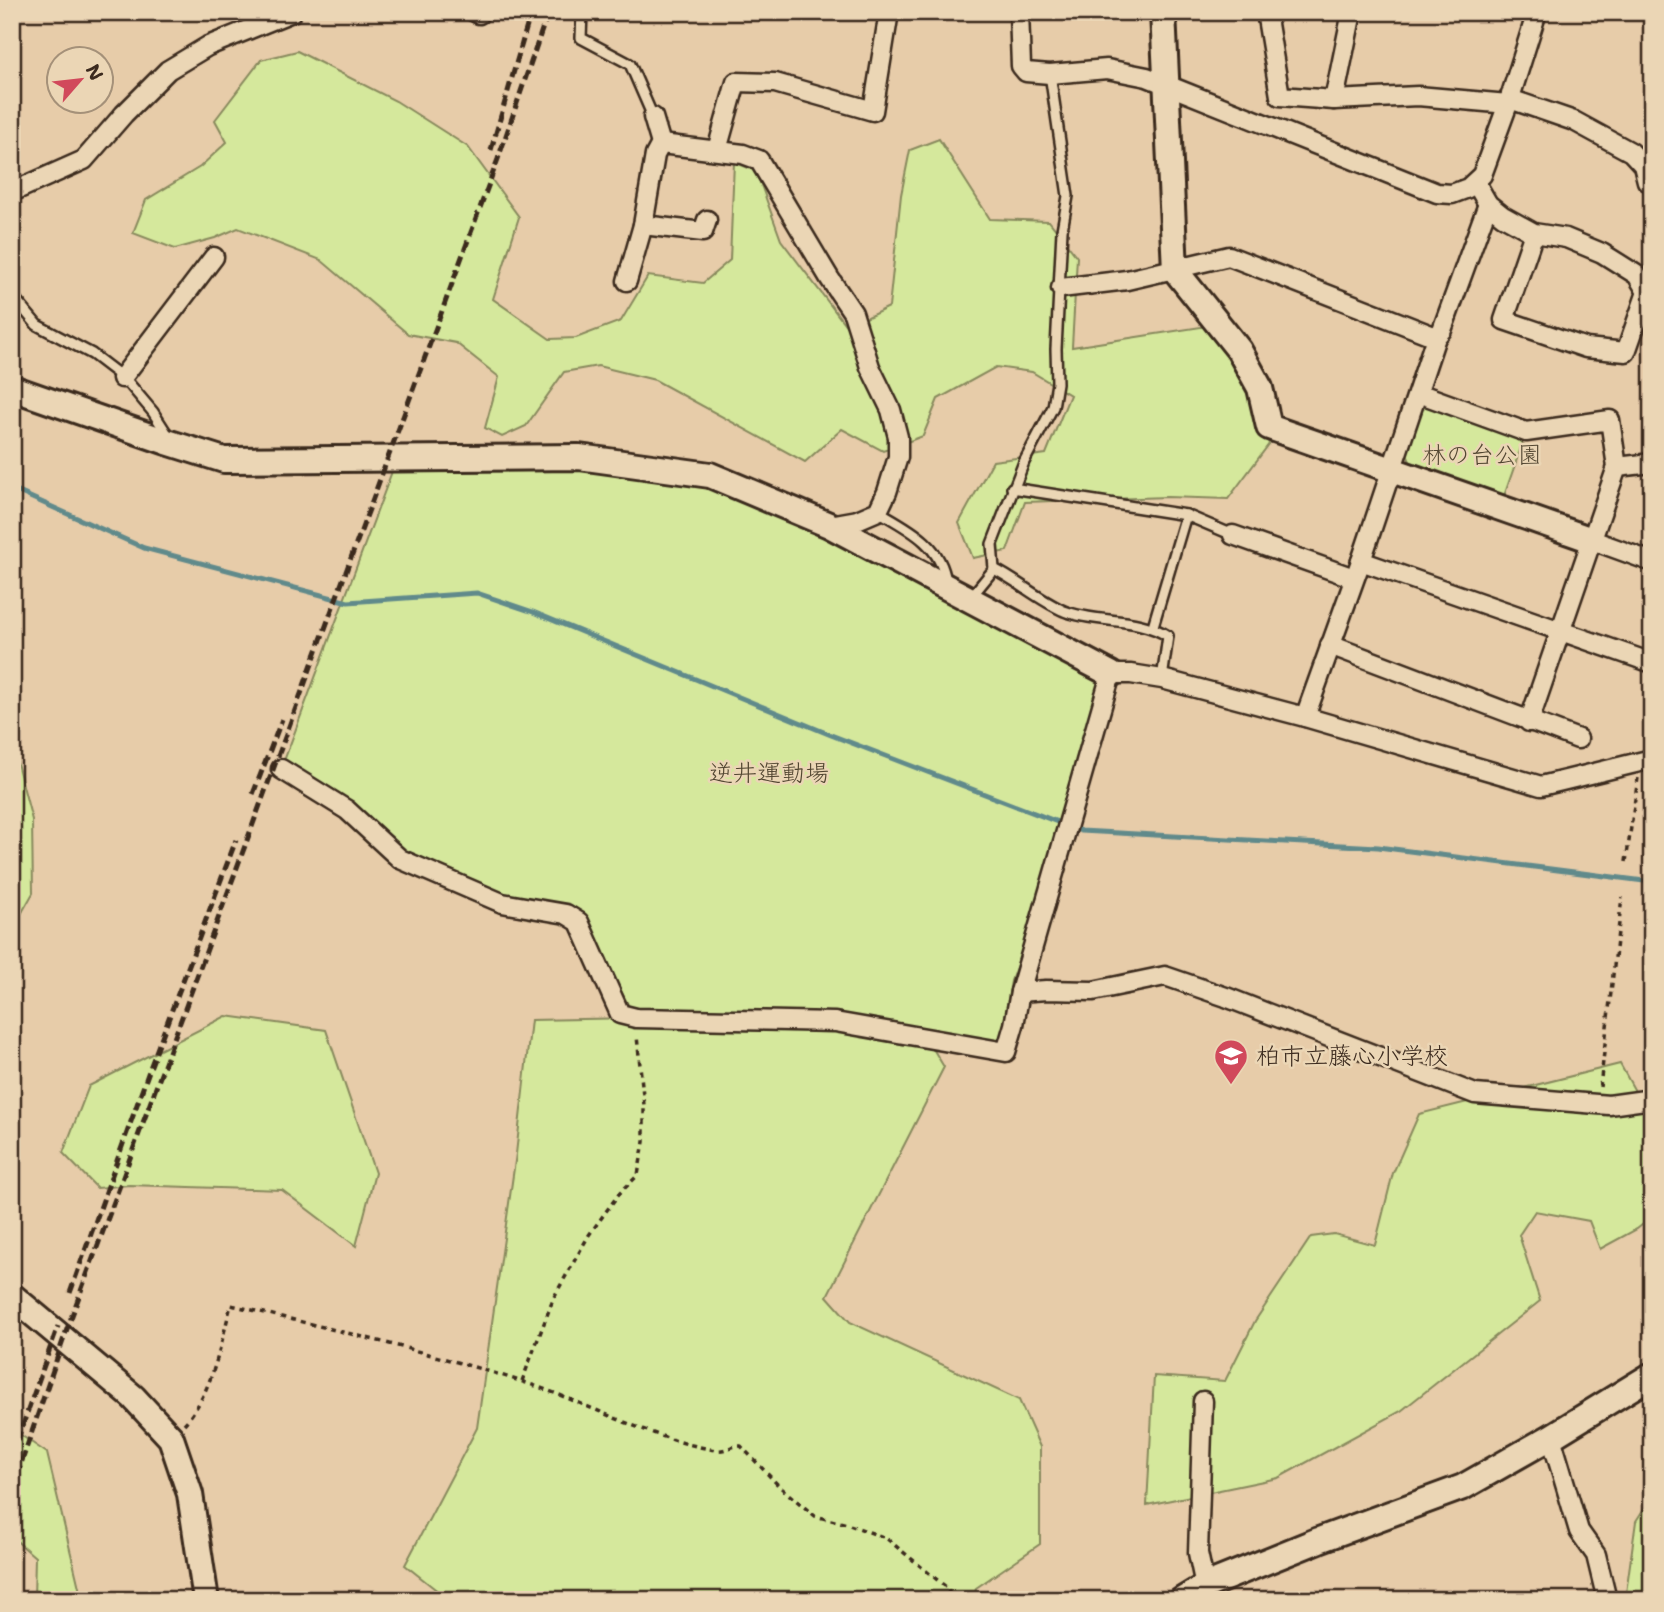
<svg xmlns="http://www.w3.org/2000/svg" width="1664" height="1612" viewBox="0 0 1664 1612" font-family="'Shantell Sans','Klee One',sans-serif">
	<rect width="100%" height="100%" fill="#e7cca9"/>
	<filter id="ink" filterUnits="userSpaceOnUse"><feTurbulence type="fractalNoise" baseFrequency=".0143" numOctaves="2"/><feDisplacementMap in="SourceGraphic" scale="14" xChannelSelector="R" yChannelSelector="G"/><feConvolveMatrix kernelMatrix="1 2 1 2 8 2 1 2 1" color-interpolation-filters="sRGB"/></filter>
	<g filter="url(#ink)">
		<g fill="#d5e89c" stroke="#88895d" stroke-width="2">
			<polygon points="297,51 396,101 468,147 519,217 493,299 550,339 576,338 621,321 648,276 703,283 730,260 734,162 756,171 781,240 847,327 889,307 901,195 910,150 939,139 990,219 1049,221 1077,257 1072,347 1207,326 1250,389 1269,444 1228,499 1167,497 1025,502 1007,551 973,558 959,523 993,461 1046,454 1070,395 1032,372 996,367 938,399 923,436 883,451 842,429 805,462 655,380 598,366 564,372 526,426 502,437 485,428 499,377 456,343 408,334 321,260 238,228 215,238 175,249 133,233 146,200 200,167 227,142 215,120 261,60"/>
			<polygon points="1423,403 1525,436 1504,496 1411,464 1406,452"/>
			<polygon points="397,458 710,475 1111,674 1074,807 1011,981 1001,1041 923,1032 944,1067 827,1296 850,1322 1019,1400 1040,1447 1040,1544 976,1588 974,1600 449,1600 405,1565 477,1428 516,1154 531,1020 635,1018 620,989 566,914 502,903 400,859 281,769"/>
			<polygon points="12,744 32,820 33,893 12,930"/>
			<polygon points="226,1016 326,1030 375,1173 356,1246 282,1190 129,1185 97,1188 63,1153 89,1086"/>
			<polygon points="1620,1064 1652,1122 1652,1217 1637,1229 1600,1249 1589,1221 1535,1211 1519,1235 1540,1301 1401,1411 1278,1478 1147,1505 1154,1376 1225,1381 1255,1321 1311,1237 1334,1234 1375,1245 1393,1173 1419,1114"/>
			<polygon points="12,1429 47,1453 82,1600 34,1600 35,1557 12,1537"/>
			<polygon points="1652,1496 1652,1600 1625,1600 1636,1521"/>
		</g>
		<g fill="none" stroke-linecap="round" stroke-linejoin="round">
			<polyline stroke="#618a8b" stroke-width="5" points="12,489 144,548 348,602 477,593 533,612 831,735 1081,831 1378,847 1652,882"/>
			<g stroke="#3b2a1e" stroke-width="14">
				<g id="lane">
					<polyline points="582,12 581,38 630,64 653,117"/>
					<polyline points="1647,181 1652,197"/>
					<polyline points="12,295 37,325 92,354 126,380 153,412 169,437"/>
					<polyline points="1012,488 1186,515 1233,535"/>
					<path d="M878,511C909,529 941,544 946,582"/>
					<path d="M994,569C1018,581 1039,600 1064,611C1098,624 1137,616 1168,636L1162,679"/>
					<polyline points="971,597 994,569 992,544 1024,462 1053,407 1057,383 1056,349 1062,230 1068,196 1050,74"/>
					<polyline points="1153,626 1186,515"/>
				</g>
			</g>
			<g stroke="#3b2a1e" stroke-width="23">
				<g id="street">
					<polyline points="475,12 479,14"/>
					<polyline points="1019,12 1021,66 1026,72 1050,74 1107,69 1147,77 1437,193 1452,194 1468,188 1482,175 1508,104 1537,12"/>
					<polyline points="1266,12 1280,96 1334,100 1418,96 1508,104"/>
					<polyline points="1510,99 1574,121 1631,152 1643,165 1647,181"/>
					<polyline points="1334,100 1352,12"/>
					<polyline points="653,117 661,144"/>
					<polyline points="717,150 736,82 775,83 873,111 889,12"/>
					<polyline points="1476,183 1488,204 1503,216 1534,233 1566,238 1602,253 1637,275 1647,292 1626,352 1586,348 1504,320 1534,233"/>
					<polyline points="12,192 84,160 124,114 168,70 208,46 292,12"/>
					<polyline points="707,220 703,232 643,225 655,155 661,144 743,154 759,160 830,279 853,313 870,367 891,410 898,437 898,457 887,492 878,511 857,520 829,525"/>
					<polyline points="627,281 643,225"/>
					<polyline points="1061,288 1127,280 1229,256 1436,337 1361,561 1305,717"/>
					<polyline points="1436,337 1442,330 1488,204"/>
					<polyline points="122,378 214,257"/>
					<polyline points="1418,393 1526,432 1610,420 1617,467 1529,722"/>
					<polyline points="1617,467 1652,463"/>
					<polyline points="1233,535 1354,578"/>
					<polyline points="1592,540 1647,560 1652,559"/>
					<polyline points="1361,561 1652,663"/>
					<polyline points="1330,645 1578,739"/>
					<polyline points="281,769 347,810 400,859 502,903 566,914 579,922 620,1014 636,1018 835,1022 1006,1052 1014,1025 1020,992 1111,674 1131,674 1162,679 1305,717 1541,786 1652,759"/>
					<polyline points="1020,992 1046,990 1093,991 1165,976 1226,997 1475,1094 1609,1105 1652,1099"/>
					<polyline points="1203,1401 1198,1553 1205,1586"/>
					<polyline points="1551,1437 1579,1531 1596,1555 1607,1600"/>
				</g>
			</g>
			<g stroke="#3b2a1e" stroke-width="30">
				<g id="secondary">
					<polyline points="1163,12 1175,270 1239,350 1260,388 1269,427 1592,540"/>
					<polyline points="12,388 167,442 224,460 579,457 710,475 829,525 1111,674"/>
					<polyline points="12,1296 133,1397 171,1438 190,1494 206,1600"/>
					<polyline points="1182,1600 1205,1586 1319,1540 1463,1487 1551,1437 1652,1375"/>
				</g>
			</g>
			<g stroke="#3b2a1e" stroke-width="3.5" stroke-dasharray="5 5" stroke-linecap="butt">
				<polyline points="1626,862 1638,778"/>
				<polyline points="1600,1087 1622,897"/>
				<polyline points="522,1381 554,1297 589,1235 618,1195 638,1175 644,1142 644,1105 637,1036"/>
				<path d="M184,1424C212,1394 221,1343 231,1305C328,1328 425,1351 520,1381C586,1401 647,1439 716,1450C725,1452 731,1445 741,1446L780,1487L815,1516L847,1524L886,1538L946,1587L953,1600"/>
			</g>
			<use href="#lane" stroke="#ebd6b5" stroke-width="9"/>
			<use href="#street" stroke="#ebd6b5" stroke-width="18"/>
			<use href="#secondary" stroke="#ebd6b5" stroke-width="24"/>
			<g stroke="#3b2a1e" stroke-width="5" stroke-dasharray="10 5" stroke-linecap="butt">
				<polyline points="491,150 531,12"/>
				<polyline points="253,794 282,719"/>
				<polyline points="70,1293 150,1068 236,840"/>
				<polyline points="12,1455 58,1326"/>
				<polyline points="12,1490 67,1329 498,159 548,12"/>
			</g>
		</g>
	</g>
	<defs>
		<g id="school-pin" transform="scale(1.75)"><path d="M0 17L-7.5 6A9.5 9.5 0 1 1 7.5 6Z" fill="#d1495b" stroke="#ebd6b5"/><path d="M0-5L7-2L0 1L-7-2ZM-4 1L0 2.5L4 1V4Q0 6-4 4Z" fill="#fff"/></g>
	</defs>
	<g fill-rule="evenodd">
		<use href="#school-pin" x="1231" y="1056"/>
	</g>
	<g text-anchor="middle" stroke-width="5" stroke-linejoin="round" paint-order="stroke">
		<g font-size="24" fill="#524631" stroke="#ebd6b5">
			<text x="1482" y="463">林の台公園</text>
			<text x="769" y="781">逆井運動場</text>
		</g>
		<g font-size="24" fill="#3b2a1e" stroke="#ebd6b5" text-anchor="start">
			<text x="1256" y="1064">柏市立藤心小学校</text>
		</g>
	</g>
	<rect width="1664" height="1612" fill="none" stroke="#ebd6b5" stroke-width="42"/>
	<rect x="21" y="21" width="1622" height="1570" fill="none" stroke="#3b2a1e" stroke-width="2.5" filter="url(#ink)"/>
	<g transform="translate(80 80) rotate(62)"><circle r="33" fill="#ebd6b5" stroke="#a59179" stroke-width="2"/>
	<path d="M0-5L12 26L0 18L-12 26Z" fill="#d1495b"/>
	<text y="-10" font-size="19" font-weight="bold" text-anchor="middle" fill="#3b2a1e">N</text>
	</g>
</svg>
